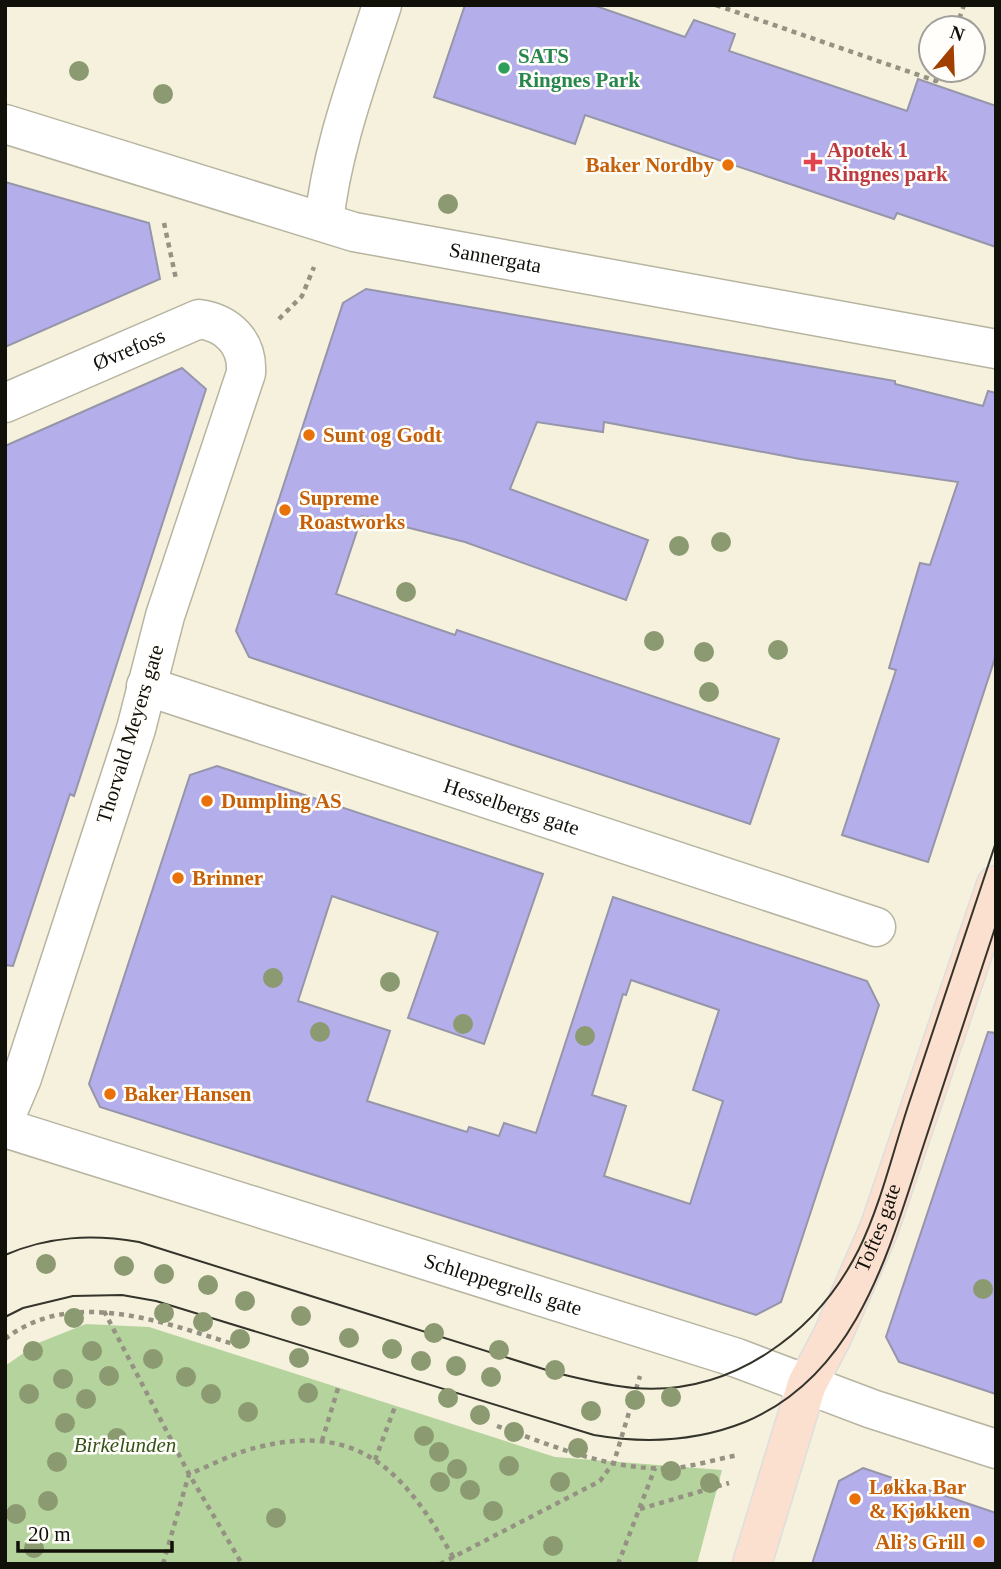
<svg xmlns="http://www.w3.org/2000/svg" width="1001" height="1569" viewBox="0 0 1001 1569" font-family="'Times New Roman',serif">
	<rect width="100%" height="100%" fill="#f5f1dc"/>
	<polygon fill="#b4d39d" points="86,1324 149,1327 555,1457 722,1470 697,1564 5,1564 5,1366 38,1343"/>
	<g fill="#b4afeb" stroke="#9695a9" stroke-width="2" fill-rule="evenodd">
		<polygon points="465,5 593,5 685,37 694,20 735,34 729,51 907,111 918,79 996,106 996,247 897,213 894,219 585,115 575,144 434,97"/>
		<polygon points="5,182 149,223 160,279 5,347"/>
		<polygon points="366,289 895,381 895,384 983,406 988,391 996,393 996,655 928,862 842,835 896,670 889,668 920,563 930,565 958,482 800,459 604,422 603,432 537,422 510,489 648,540 626,600 465,542 362,516 336,594 455,635 457,630 779,739 750,824 249,657 236,631 343,303"/>
		<polygon points="182,368 206,389 74,796 70,794 13,966 5,965 5,446"/>
		<path d="M217,766L543,874L484,1044L408,1018L438,932L332,896L298,1001L390,1031L367,1101L467,1132L469,1127L499,1136L504,1123L536,1133L613,897L867,981L879,1005L781,1302L756,1315L100,1107L89,1084L190,775ZM631,980L719,1010L693,1090L723,1101L690,1204L604,1176L626,1106L592,1095L623,994L626,995Z"/>
		<polygon points="988,1032 996,1033 996,1394 899,1362 886,1337"/>
		<polygon points="863,1468 996,1513 996,1564 812,1564 839,1481"/>
	</g>
	<g fill="none" stroke-linecap="round" stroke-linejoin="round">
		<g stroke="#b7b4a0" stroke-width="41">
			<g id="minor">
				<path id="s1" d="M5,124L354,232L996,349"/>
				<path d="M324,222C332,147 359,77 382,5"/>
				<path id="s2" d="M5,403L199,319C228,323 248,343 246,373L165,616L136,729L22,1078L5,1118"/>
				<path id="s3" d="M146,686L876,927"/>
				<path id="s4" d="M5,1128L737,1358L872,1409L996,1449"/>
			</g>
		</g>
		<g stroke="#dededd" stroke-width="41">
			<g id="major">
				<path id="s5" d="M752,1564L807,1384L832,1337L879,1229L996,885"/>
			</g>
		</g>
		<g stroke="#959283" stroke-width="4.5" stroke-dasharray="5 5" stroke-linecap="butt">
			<polyline points="716,5 936,81 941,70"/>
			<polyline points="956,28 964,5"/>
			<polyline points="164,223 176,279"/>
			<polyline points="279,319 302,296 314,267"/>
			<polyline points="104,1311 189,1474 242,1564"/>
			<path d="M5,1339C74,1285 170,1325 243,1347"/>
			<path d="M497,1426C553,1446 614,1472 674,1468C695,1466 717,1459 738,1455"/>
			<polyline points="322,1441 339,1385"/>
			<polyline points="375,1460 396,1404"/>
			<polyline points="640,1509 729,1483"/>
			<path d="M163,1564L189,1474C212,1465 235,1452 259,1447C362,1421 407,1476 453,1557L451,1564"/>
			<polyline points="440,1564 600,1481 614,1462 640,1376"/>
			<polyline points="618,1564 655,1468"/>
		</g>
		<use href="#minor" stroke="#fff" stroke-width="38"/>
		<use href="#major" stroke="#fbe0d0" stroke-width="38"/>
		<g stroke="#35342b" stroke-width="2">
			<path d="M5,1255C49,1236 92,1234 139,1242L556,1373C582,1379 608,1386 634,1388C732,1396 817,1333 859,1249C881,1204 893,1151 909,1103C938,1016 967,929 996,842"/>
			<path d="M5,1317L23,1308L73,1296L122,1295L156,1301L594,1435C646,1444 695,1442 745,1422C857,1375 888,1253 923,1147C947,1073 971,999 996,925"/>
		</g>
	</g>
	<g fill="#8b9a70">
		<circle cx="79" cy="71" r="10"/>
		<circle cx="163" cy="94" r="10"/>
		<circle cx="448" cy="204" r="10"/>
		<circle cx="721" cy="542" r="10"/>
		<circle cx="679" cy="546" r="10"/>
		<circle cx="406" cy="592" r="10"/>
		<circle cx="654" cy="641" r="10"/>
		<circle cx="778" cy="650" r="10"/>
		<circle cx="704" cy="652" r="10"/>
		<circle cx="709" cy="692" r="10"/>
		<circle cx="273" cy="978" r="10"/>
		<circle cx="390" cy="982" r="10"/>
		<circle cx="463" cy="1024" r="10"/>
		<circle cx="320" cy="1032" r="10"/>
		<circle cx="585" cy="1036" r="10"/>
		<circle cx="46" cy="1264" r="10"/>
		<circle cx="124" cy="1266" r="10"/>
		<circle cx="164" cy="1274" r="10"/>
		<circle cx="208" cy="1285" r="10"/>
		<circle cx="983" cy="1289" r="10"/>
		<circle cx="245" cy="1301" r="10"/>
		<circle cx="164" cy="1313" r="10"/>
		<circle cx="301" cy="1316" r="10"/>
		<circle cx="74" cy="1318" r="10"/>
		<circle cx="203" cy="1322" r="10"/>
		<circle cx="434" cy="1333" r="10"/>
		<circle cx="349" cy="1338" r="10"/>
		<circle cx="240" cy="1339" r="10"/>
		<circle cx="392" cy="1349" r="10"/>
		<circle cx="499" cy="1350" r="10"/>
		<circle cx="33" cy="1351" r="10"/>
		<circle cx="92" cy="1351" r="10"/>
		<circle cx="299" cy="1358" r="10"/>
		<circle cx="153" cy="1359" r="10"/>
		<circle cx="421" cy="1361" r="10"/>
		<circle cx="456" cy="1366" r="10"/>
		<circle cx="555" cy="1370" r="10"/>
		<circle cx="109" cy="1376" r="10"/>
		<circle cx="186" cy="1377" r="10"/>
		<circle cx="491" cy="1377" r="10"/>
		<circle cx="63" cy="1379" r="10"/>
		<circle cx="308" cy="1393" r="10"/>
		<circle cx="29" cy="1394" r="10"/>
		<circle cx="211" cy="1394" r="10"/>
		<circle cx="671" cy="1397" r="10"/>
		<circle cx="448" cy="1398" r="10"/>
		<circle cx="86" cy="1399" r="10"/>
		<circle cx="635" cy="1400" r="10"/>
		<circle cx="591" cy="1411" r="10"/>
		<circle cx="248" cy="1412" r="10"/>
		<circle cx="480" cy="1415" r="10"/>
		<circle cx="65" cy="1423" r="10"/>
		<circle cx="514" cy="1432" r="10"/>
		<circle cx="424" cy="1436" r="10"/>
		<circle cx="117" cy="1438" r="10"/>
		<circle cx="578" cy="1448" r="10"/>
		<circle cx="439" cy="1452" r="10"/>
		<circle cx="57" cy="1462" r="10"/>
		<circle cx="509" cy="1466" r="10"/>
		<circle cx="457" cy="1469" r="10"/>
		<circle cx="671" cy="1471" r="10"/>
		<circle cx="440" cy="1482" r="10"/>
		<circle cx="560" cy="1482" r="10"/>
		<circle cx="710" cy="1483" r="10"/>
		<circle cx="470" cy="1490" r="10"/>
		<circle cx="48" cy="1501" r="10"/>
		<circle cx="493" cy="1511" r="10"/>
		<circle cx="16" cy="1514" r="10"/>
		<circle cx="276" cy="1518" r="10"/>
		<circle cx="553" cy="1546" r="10"/>
		<circle cx="34" cy="1548" r="10"/>
	</g>
	<circle fill="#2e9e5b" stroke="#fffefa" stroke-width="2.5" cx="504" cy="68" r="7"/>
	<path fill="#e0444e" stroke="#fffefa" stroke-width="2.5" d="M809.5 151.5h7v7h7v7h-7v7h-7v-7h-7v-7h7z"/>
	<g fill="#e8710a" stroke="#fffefa" stroke-width="2.5">
		<circle cx="728" cy="165" r="7"/>
		<circle cx="309" cy="435" r="7"/>
		<circle cx="285" cy="510" r="7"/>
		<circle cx="207" cy="801" r="7"/>
		<circle cx="178" cy="878" r="7"/>
		<circle cx="110" cy="1094" r="7"/>
		<circle cx="855" cy="1499" r="7"/>
		<circle cx="979" cy="1542" r="7"/>
	</g>
	<g text-anchor="middle" stroke-width="5" stroke-linejoin="round" paint-order="stroke">
		<g font-size="21" font-weight="bold" fill="#27864d" stroke="#fffefa" text-anchor="start">
			<text x="518" y="63">SATS<tspan x="518" dy="24">Ringnes Park</tspan></text>
		</g>
		<g font-size="21" font-weight="bold" fill="#be3a42" stroke="#fffefa" text-anchor="start">
			<text x="827" y="157">Apotek 1<tspan x="827" dy="24">Ringnes park</tspan></text>
		</g>
		<g font-size="21" font-weight="bold" fill="#c56008" stroke="#fffefa" text-anchor="start">
			<text x="714" y="172" text-anchor="end">Baker Nordby</text>
			<text x="323" y="442">Sunt og Godt</text>
			<text x="299" y="505">Supreme<tspan x="299" dy="24">Roastworks</tspan></text>
			<text x="221" y="808">Dumpling AS</text>
			<text x="192" y="885">Brinner</text>
			<text x="124" y="1101">Baker Hansen</text>
			<text x="869" y="1494">Løkka Bar<tspan x="869" dy="24">&amp; Kjøkken</tspan></text>
			<text x="965" y="1549" text-anchor="end">Ali’s Grill</text>
		</g>
		<g font-size="21" fill="#111009" stroke="#fffefa">
			<text dy="7" stroke="none"><textPath href="#s1" startOffset="509">Sannergata</textPath></text>
			<text dy="7" stroke="none"><textPath href="#s2" startOffset="135">Øvrefoss</textPath></text>
			<text transform="translate(130 734) rotate(-73)" y="7">Thorvald Meyers gate</text>
			<text dy="7" stroke="none"><textPath href="#s3" startOffset="385">Hesselbergs gate</textPath></text>
			<text dy="7" stroke="none"><textPath href="#s5" startOffset="360">Toftes gate</textPath></text>
			<text dy="7" stroke="none"><textPath href="#s4" startOffset="522">Schleppegrells gate</textPath></text>
		</g>
		<g font-size="21" font-style="italic" fill="#355218" stroke="#fffefa">
			<text x="125" y="1452">Birkelunden</text>
		</g>
	</g>
	<rect width="1001" height="1569" fill="none" stroke="#111009" stroke-width="14"/>
	<g transform="translate(952 49) rotate(19)"><circle r="33" fill="#fffefa" stroke="#a09f9a" stroke-width="2"/>
	<path d="M0-5L12 26L0 18L-12 26Z" fill="#a13f00"/>
	<text y="-10" font-size="19" font-weight="bold" text-anchor="middle" fill="#111009">N</text>
	</g>
	<path d="M18 1541v10h154v-10" fill="none" stroke="#111009" stroke-width="3.5"/>
	<text x="28" y="1541" font-size="21" fill="#111009" stroke="#fffefa" stroke-width="5" paint-order="stroke">20 m</text>
</svg>
